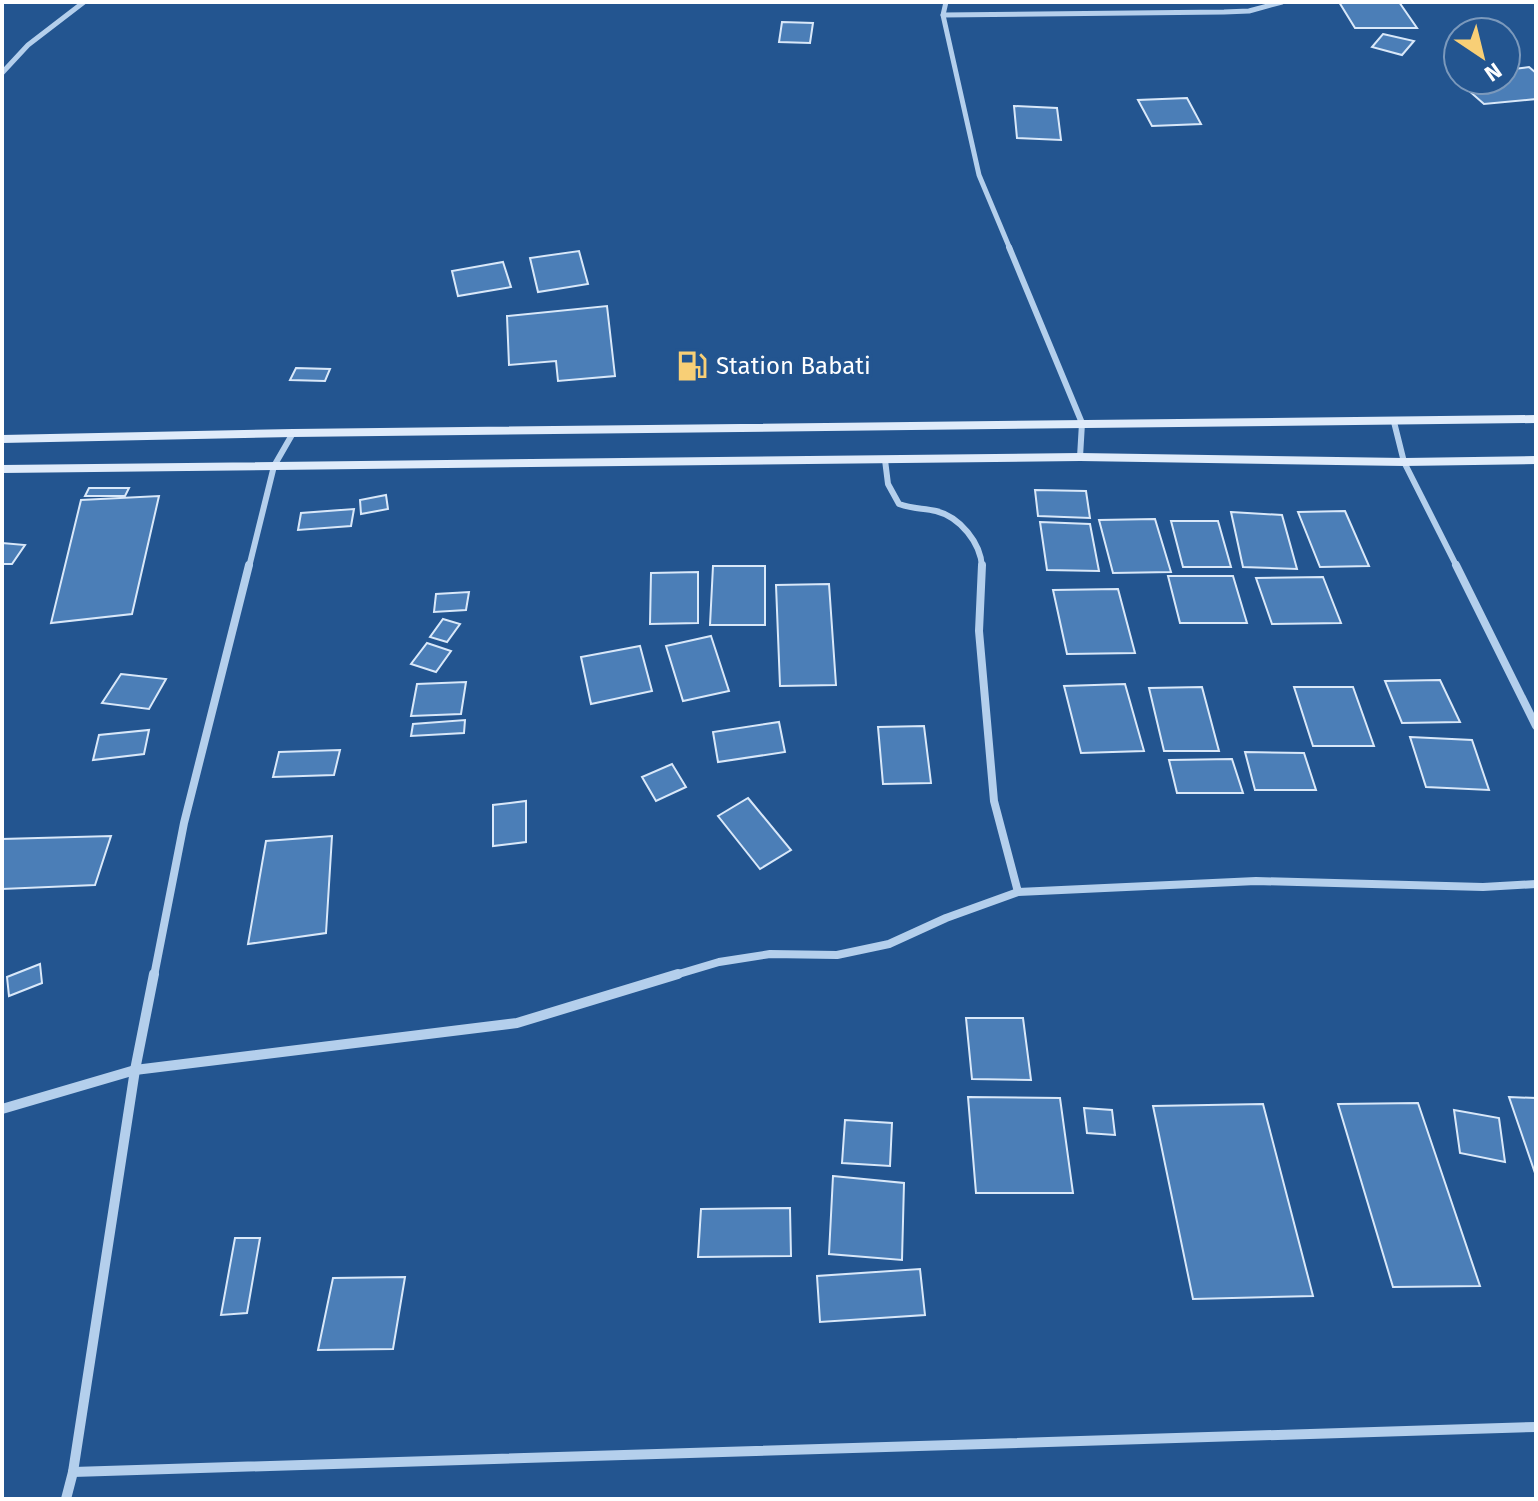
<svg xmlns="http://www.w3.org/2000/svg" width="1538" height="1501" viewBox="0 0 1538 1501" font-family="'Fira Sans',sans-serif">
	<rect width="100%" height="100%" fill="#235590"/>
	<g fill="#4b7eb7" stroke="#d9e8f9" stroke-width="2">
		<polygon points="1339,2 1399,2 1417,28 1355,28"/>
		<polygon points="782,22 813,23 810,43 779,42"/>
		<polygon points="1383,34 1414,41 1402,55 1372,47"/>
		<polygon points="1529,67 1536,73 1536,99 1484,104 1451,75 1458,75 1458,80 1506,80 1506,70"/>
		<polygon points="1187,98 1201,124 1152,126 1138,100"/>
		<polygon points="1014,106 1057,108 1061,140 1017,138"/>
		<polygon points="579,251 588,284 538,292 530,258"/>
		<polygon points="503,262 511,287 458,296 452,271"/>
		<polygon points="607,306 615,376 558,381 556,361 509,365 507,316"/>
		<polygon points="296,368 330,369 325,381 290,380"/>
		<polygon points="89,488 129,488 125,496 85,496"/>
		<polygon points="1035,490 1086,491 1090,518 1038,516"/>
		<polygon points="386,495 388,509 361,514 360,500"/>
		<polygon points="159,496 132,614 51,623 81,500"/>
		<polygon points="354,509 351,526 298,530 301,513"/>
		<polygon points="1345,511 1369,566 1320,567 1298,512"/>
		<polygon points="1231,512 1282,515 1297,569 1243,567"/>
		<polygon points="1155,519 1171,572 1113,573 1099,520"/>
		<polygon points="1171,521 1218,521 1231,567 1183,567"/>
		<polygon points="1040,522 1090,524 1099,571 1047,570"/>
		<polygon points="2,543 25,545 12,564 2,564"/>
		<polygon points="713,566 765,566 765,625 710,625"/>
		<polygon points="698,572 698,623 650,624 651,573"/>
		<polygon points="1168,576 1233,576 1247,623 1180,623"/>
		<polygon points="1323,577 1341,623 1272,624 1256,578"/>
		<polygon points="829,584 836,685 780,686 776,585"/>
		<polygon points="1118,589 1135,653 1067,654 1053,590"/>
		<polygon points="469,592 466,610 434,612 436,594"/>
		<polygon points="443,619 460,624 447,642 430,637"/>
		<polygon points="711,636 729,691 683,701 666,646"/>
		<polygon points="427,643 451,651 436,672 411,664"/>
		<polygon points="640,646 652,691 591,704 581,657"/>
		<polygon points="121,674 166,679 149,709 102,703"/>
		<polygon points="1440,680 1460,722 1402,723 1385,681"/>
		<polygon points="466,682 461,714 411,716 417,684"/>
		<polygon points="1125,684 1144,751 1081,753 1064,686"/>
		<polygon points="1202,687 1219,751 1164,751 1149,688"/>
		<polygon points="1294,687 1353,687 1374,746 1313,746"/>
		<polygon points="465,720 464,733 411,736 413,724"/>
		<polygon points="779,722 785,752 718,762 713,732"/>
		<polygon points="924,726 931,783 883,784 878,727"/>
		<polygon points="149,730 144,754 93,760 99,735"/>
		<polygon points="1410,737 1472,740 1489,790 1426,787"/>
		<polygon points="340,750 334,775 273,777 279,752"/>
		<polygon points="1245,752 1304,753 1316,790 1255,790"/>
		<polygon points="1232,759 1243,793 1177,793 1169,760"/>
		<polygon points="672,764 686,787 656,801 642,777"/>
		<polygon points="748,798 791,850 760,869 718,816"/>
		<polygon points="526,801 526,842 493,846 493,805"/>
		<polygon points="111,836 95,885 2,889 2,839"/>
		<polygon points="332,836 326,933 248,944 266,841"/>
		<polygon points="40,964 42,983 9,996 7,977"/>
		<polygon points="966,1018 1023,1018 1031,1080 972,1079"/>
		<polygon points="968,1097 1060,1098 1073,1193 976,1193"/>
		<polygon points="1509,1097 1536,1098 1536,1176"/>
		<polygon points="1418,1103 1480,1286 1393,1287 1338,1104"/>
		<polygon points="1263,1104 1313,1296 1193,1299 1153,1106"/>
		<polygon points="1084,1108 1112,1110 1115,1135 1087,1133"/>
		<polygon points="1454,1110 1499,1118 1505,1162 1460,1153"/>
		<polygon points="845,1120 892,1123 890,1166 842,1163"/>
		<polygon points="833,1176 904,1183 902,1260 829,1254"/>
		<polygon points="790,1208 791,1256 698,1257 701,1209"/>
		<polygon points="235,1238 260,1238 247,1313 221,1315"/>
		<polygon points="920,1269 925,1315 820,1322 817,1276"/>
		<polygon points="405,1277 393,1349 318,1350 333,1278"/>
	</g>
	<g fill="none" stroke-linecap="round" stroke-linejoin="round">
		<g stroke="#b4cfec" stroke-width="5">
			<polyline points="946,2 943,15 979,175 1010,249"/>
			<polyline points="943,15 1224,12 1249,11 1282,2"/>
			<polyline points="2,73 28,45 84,2"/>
		</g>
		<g stroke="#b4cfec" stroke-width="6">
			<polyline points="1009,247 1082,423 1080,457"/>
			<polyline points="1394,422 1404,462 1457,567"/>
			<path d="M885,460L888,484L899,504C912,509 924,508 936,511C960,517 981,543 982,567"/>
			<polyline points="249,567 274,466 293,433"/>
		</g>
		<g stroke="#b4cfec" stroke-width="8">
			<polyline points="982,565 979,631 994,801 1018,892 1256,881 1483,887 1536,884"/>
			<polyline points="1456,565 1536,726"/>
			<polyline points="154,976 184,823 249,565"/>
			<polyline points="672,976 719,962 770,954 837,955 889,944 946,918 1018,892"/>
		</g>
		<g stroke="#b4cfec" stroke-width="10">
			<polyline points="2,1109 135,1070 517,1023 678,974"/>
			<polyline points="73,1472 1536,1427"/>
			<polyline points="66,1499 73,1472 135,1070 154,974"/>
		</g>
		<g fill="#dfebfa" fill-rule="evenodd">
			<polygon points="1536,415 1536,423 293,437 2,443 2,435 293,429"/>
			<polygon points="1080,453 1404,458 1536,456 1536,464 1404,466 1080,461 2,473 2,465"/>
		</g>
	</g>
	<defs>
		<g id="fuel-bare" transform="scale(2.4)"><path d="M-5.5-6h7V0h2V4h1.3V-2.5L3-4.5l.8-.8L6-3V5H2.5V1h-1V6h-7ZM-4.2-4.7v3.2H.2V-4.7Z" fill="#f8cf76" stroke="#235590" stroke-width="2.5" paint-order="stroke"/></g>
	</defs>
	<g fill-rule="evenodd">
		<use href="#fuel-bare" x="692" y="366"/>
	</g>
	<g text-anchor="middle" stroke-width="8" stroke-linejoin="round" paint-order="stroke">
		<g font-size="24" fill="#fff" stroke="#235590" text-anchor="start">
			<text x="716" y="374">Station Babati</text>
		</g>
	</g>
	<rect width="1538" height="1501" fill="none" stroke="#ffffff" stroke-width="8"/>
	<g transform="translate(1482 56) rotate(145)"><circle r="38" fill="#235590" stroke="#7b99bc" stroke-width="2"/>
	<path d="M0-6L14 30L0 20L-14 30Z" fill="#f8cf76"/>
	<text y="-12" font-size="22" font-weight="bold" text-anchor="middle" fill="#ffffff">N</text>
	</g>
</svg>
